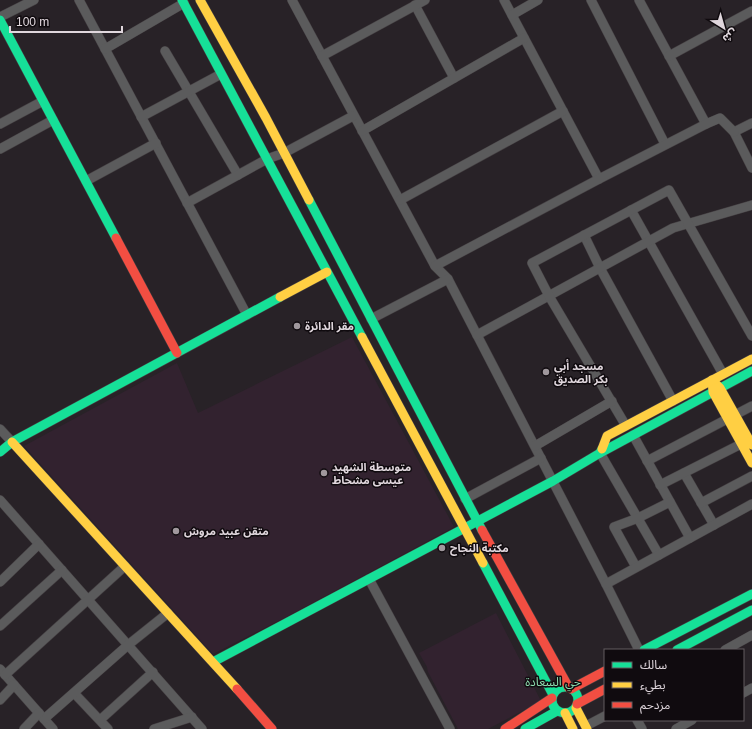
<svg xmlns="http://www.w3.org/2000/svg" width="752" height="729" viewBox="0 0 752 729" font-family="Helvetica,'Noto Sans Arabic',sans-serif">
	<rect width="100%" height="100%" fill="#282227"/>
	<g fill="#32222f">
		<polygon points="352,337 454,527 288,616 213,654 24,446 177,363 198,413"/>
		<polygon points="496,613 541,701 488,729 458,729 428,672 427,667 419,653"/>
	</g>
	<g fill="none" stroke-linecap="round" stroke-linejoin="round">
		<g stroke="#454043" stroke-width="10">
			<g id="street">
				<polyline points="79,0 247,315"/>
				<polyline points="292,0 435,266 448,279 606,584 639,650"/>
				<polyline points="504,0 599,179"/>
				<polyline points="591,0 665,144"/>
				<polyline points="639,0 706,124"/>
				<polyline points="415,5 454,78"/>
				<polyline points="512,15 538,0"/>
				<polyline points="0,17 34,0"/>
				<polyline points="105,49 184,3"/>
				<polyline points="165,51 238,175"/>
				<polyline points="322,56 425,0"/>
				<polyline points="669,56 752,11"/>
				<polyline points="141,117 221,74"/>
				<polyline points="752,123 734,132 752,168"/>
				<polyline points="0,124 43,101"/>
				<polyline points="362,131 524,38"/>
				<polyline points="0,149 53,120"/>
				<polyline points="86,181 156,143"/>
				<polyline points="400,200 563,111"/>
				<polyline points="187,203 267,159 284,153 353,116"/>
				<polyline points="631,210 723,374"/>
				<polyline points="584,235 600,268 673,401"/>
				<polyline points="435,266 599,179 706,124 720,118 734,132"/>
				<polyline points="371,319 448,279"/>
				<polyline points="477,335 673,228 752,205"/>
				<polyline points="626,426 549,296 532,263 669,190 752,336"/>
				<polyline points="0,429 12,442"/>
				<polyline points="633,435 690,538"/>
				<polyline points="535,446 612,401"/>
				<polyline points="600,453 659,555"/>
				<polyline points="647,461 752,406"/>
				<polyline points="684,473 714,525"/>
				<polyline points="660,485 747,441"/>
				<polyline points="465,499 541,458"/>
				<polyline points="0,500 202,729"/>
				<polyline points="701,503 752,476"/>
				<polyline points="636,567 614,527 638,518 670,502"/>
				<polyline points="369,579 450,729"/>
				<polyline points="0,582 39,544"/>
				<polyline points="606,584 752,504"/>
				<polyline points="0,626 62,570"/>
				<polyline points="725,650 752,635"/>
				<polyline points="0,669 53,729"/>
				<polyline points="5,675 125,566"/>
				<polyline points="74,693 108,729"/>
				<polyline points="743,693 752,688"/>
				<polyline points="0,700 14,685"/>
				<polyline points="44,719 128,645 168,613"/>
				<polyline points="100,720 153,672"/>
				<polyline points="637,720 642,729"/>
				<polyline points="586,726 605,716"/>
				<polyline points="24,729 39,713"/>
				<polyline points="154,729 192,717"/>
				<polyline points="676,729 692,720"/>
			</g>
		</g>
		<g stroke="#454043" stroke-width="10">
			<g id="fast">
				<polyline points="182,0 362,337"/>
				<polyline points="0,20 116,238"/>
				<polyline points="309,200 482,530"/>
				<polyline points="602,449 600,453 752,371"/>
				<polyline points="0,452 12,442 280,297"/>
				<polyline points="483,563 553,695"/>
				<polyline points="644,650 752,594"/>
				<polyline points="677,650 752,610"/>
				<polyline points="213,662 553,481 600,453"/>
				<circle cx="565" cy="700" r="13"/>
				<polyline points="525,729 557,711"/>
			</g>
		</g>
		<g stroke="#454043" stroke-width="10">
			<g id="slow">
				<polyline points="200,0 266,118 309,200"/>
				<polyline points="280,297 327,272"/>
				<polyline points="362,337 483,563"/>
				<polyline points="12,442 237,689"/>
				<polyline points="752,445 720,388 712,380 713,392 752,463"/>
				<polyline points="602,449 607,436 752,359"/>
				<polyline points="576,708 587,729"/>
				<polyline points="565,713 573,729"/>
			</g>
		</g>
		<g stroke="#454043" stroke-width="10">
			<g id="jam">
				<polyline points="116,238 177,353"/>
				<polyline points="482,530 569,688"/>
				<polyline points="237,689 272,729"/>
				<polyline points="571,689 605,671"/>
				<polyline points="577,704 605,689"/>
				<polyline points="505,729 552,698"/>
			</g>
		</g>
		<use href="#street" stroke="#5b5b5c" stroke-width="9"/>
		<use href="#fast" stroke="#16e098" stroke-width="9"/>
		<use href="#slow" stroke="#ffcf43" stroke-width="9"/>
		<use href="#jam" stroke="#f24e42" stroke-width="9"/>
	</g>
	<g fill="#a0989d" stroke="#100b0f" stroke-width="1.5">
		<circle cx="297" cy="326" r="4"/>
		<circle cx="546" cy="372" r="4"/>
		<circle cx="324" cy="473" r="4"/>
		<circle cx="176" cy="531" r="4"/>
		<circle cx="442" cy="548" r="4"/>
	</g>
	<g text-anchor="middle" stroke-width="3" stroke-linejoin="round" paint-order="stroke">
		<g font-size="11" font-weight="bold" fill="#e0d7dd" stroke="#100b0f" text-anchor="start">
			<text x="305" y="330">مقر الدائرة</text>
			<text x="554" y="370">مسجد أبي<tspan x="554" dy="13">بكر الصديق</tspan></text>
			<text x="332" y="471">متوسطة الشهيد<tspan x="332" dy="13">عيسى مشحاط</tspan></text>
			<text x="184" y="535">متقن عبيد مروش</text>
			<text x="450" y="552">مكتبة النجاح</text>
		</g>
		<g font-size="12" fill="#8edcaf" stroke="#100b0f">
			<text x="553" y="686">حي السعادة</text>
		</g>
	</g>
	<rect x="604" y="649" width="140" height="72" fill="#100b0f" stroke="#635d61"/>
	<rect x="612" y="662" width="20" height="6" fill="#16e098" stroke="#635d61"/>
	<text x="640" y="669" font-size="12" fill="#e0d7dd">سالك</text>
	<rect x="612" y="682" width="20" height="6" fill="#ffcf43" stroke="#635d61"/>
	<text x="640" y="689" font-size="12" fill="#e0d7dd">بطيء</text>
	<rect x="612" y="702" width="20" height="6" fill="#f24e42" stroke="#635d61"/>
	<text x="640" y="709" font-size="12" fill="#e0d7dd">مزدحم</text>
	<g transform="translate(724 28) rotate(143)" stroke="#100b0f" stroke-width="3" paint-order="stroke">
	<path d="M0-3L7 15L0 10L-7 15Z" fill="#e0d7dd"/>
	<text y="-6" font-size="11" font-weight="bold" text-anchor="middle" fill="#e0d7dd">ش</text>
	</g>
	<path d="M10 26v6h112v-6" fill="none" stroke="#e0d7dd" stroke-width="2"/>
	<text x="16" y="26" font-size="12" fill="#e0d7dd" stroke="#100b0f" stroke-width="3" paint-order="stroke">100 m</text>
</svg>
